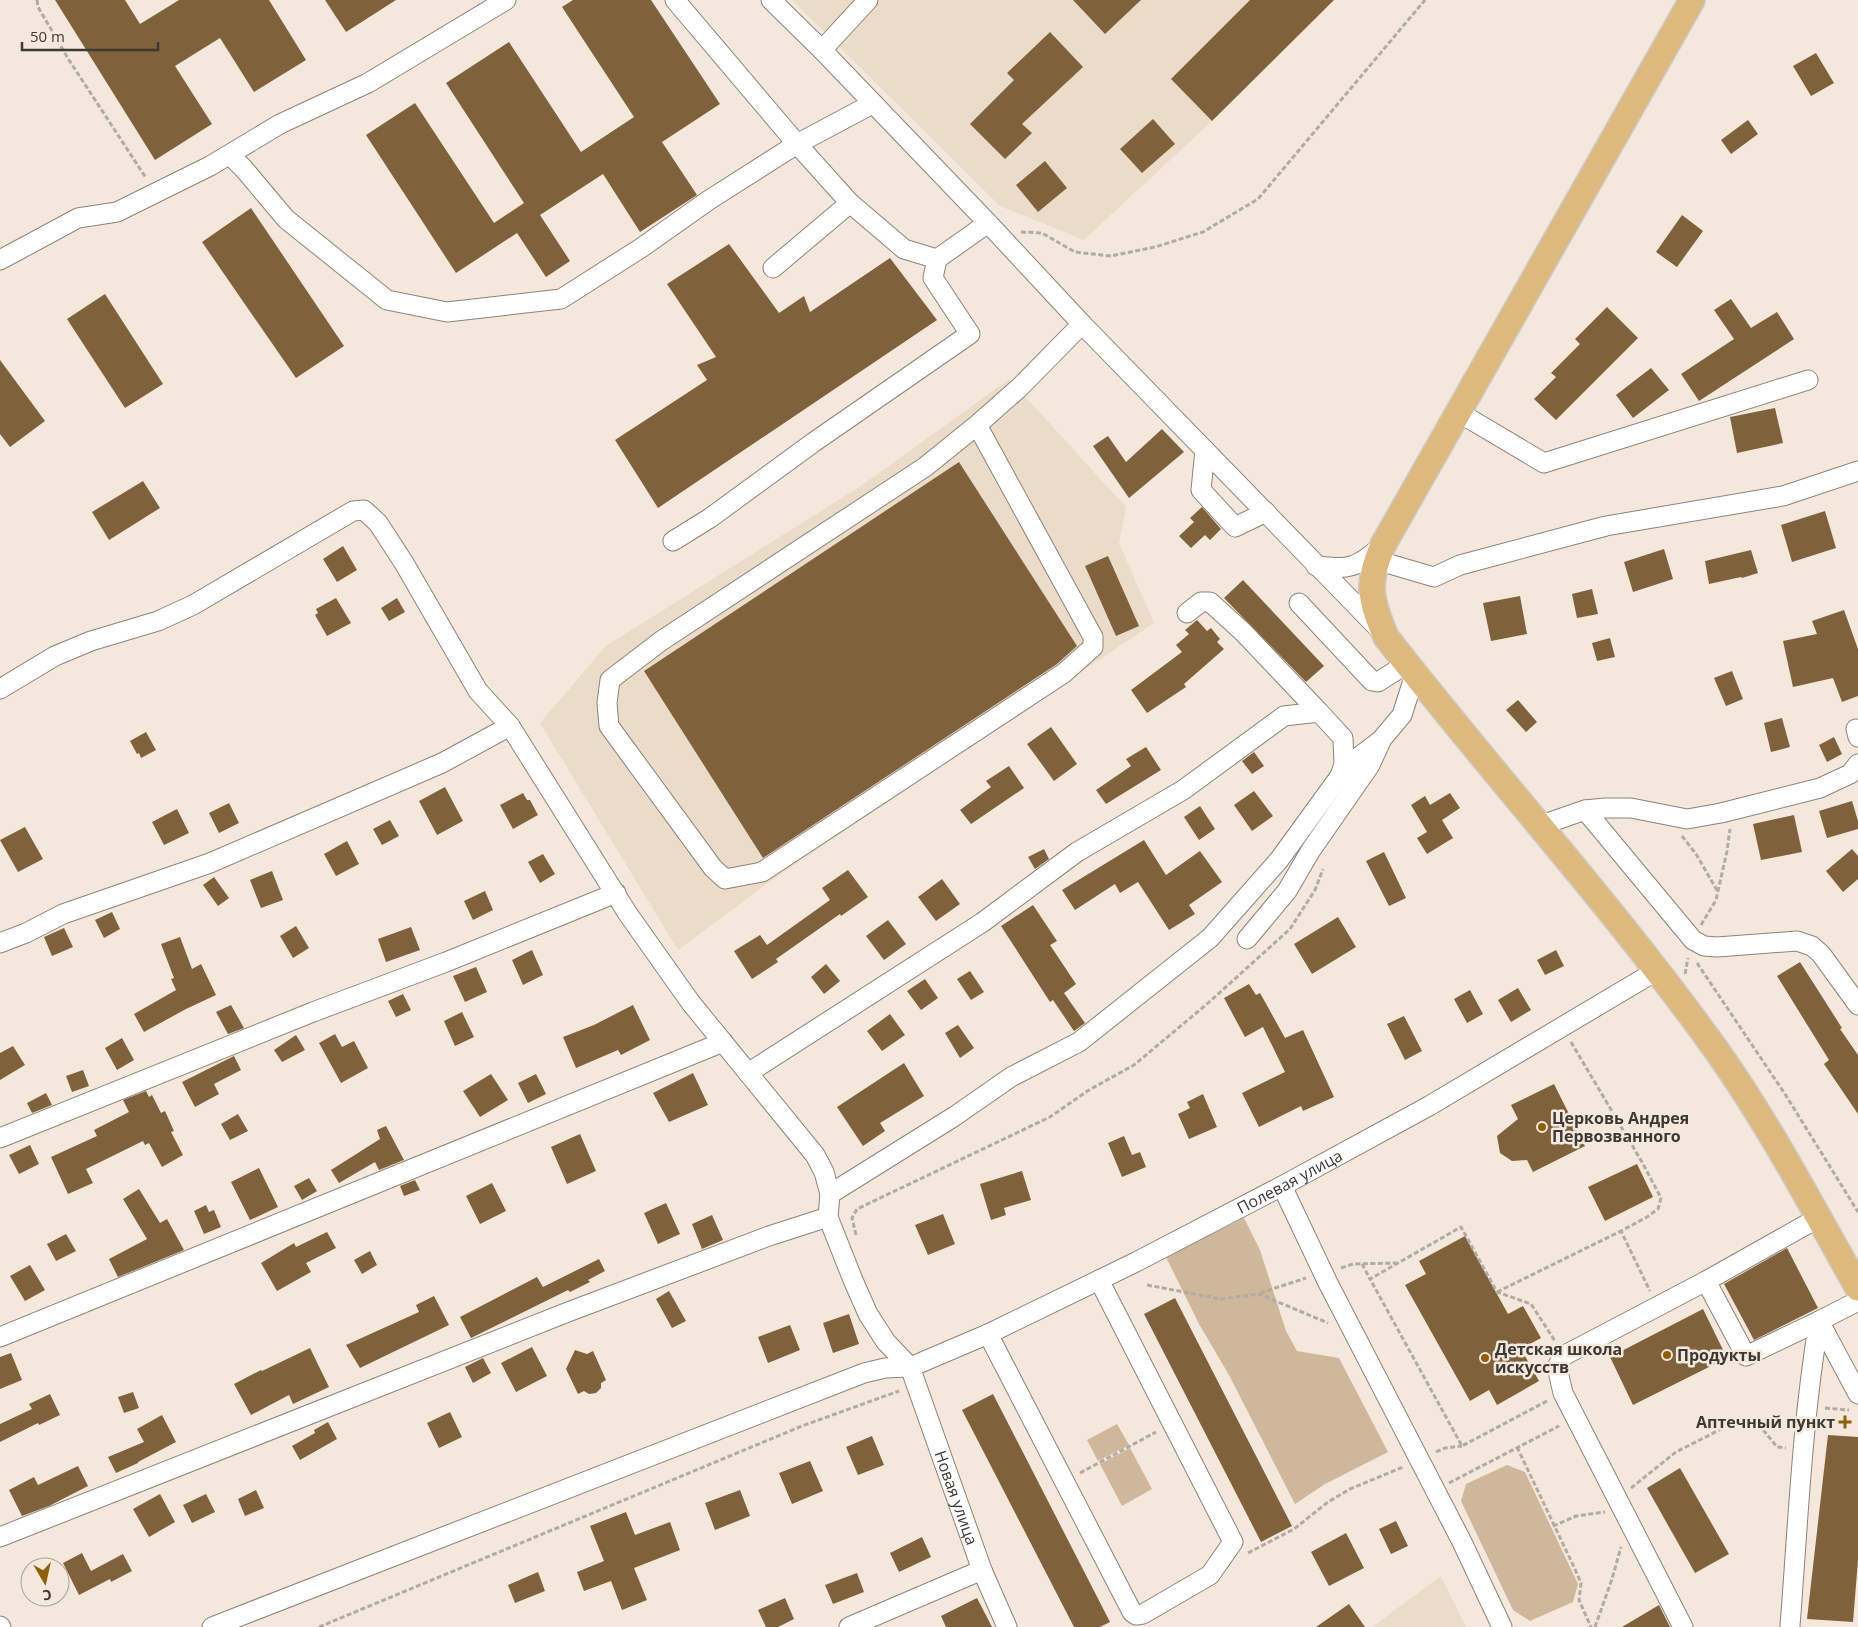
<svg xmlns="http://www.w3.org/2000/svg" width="1858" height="1627" viewBox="0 0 1858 1627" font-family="'Open Sans',sans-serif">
	<rect width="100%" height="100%" fill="#f3e8db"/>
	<g fill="#ebdcc9">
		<polygon points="792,0 1334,0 1212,121 1084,240 1000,206"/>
		<polygon points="1009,379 1126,507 1119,543 1154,623 772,880 678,950 540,723 606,646 864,484"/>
		<polygon points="1441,1576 1466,1627 1372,1627"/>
	</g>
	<g fill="#ceb79a">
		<polygon points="1244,1218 1260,1250 1286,1331 1297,1351 1339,1358 1388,1452 1325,1484 1295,1504 1229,1375 1199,1324 1166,1257"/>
		<polygon points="1117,1424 1129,1445 1098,1461 1087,1440"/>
		<polygon points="1130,1448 1152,1489 1122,1506 1100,1464"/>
		<polygon points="1507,1465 1525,1472 1578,1584 1573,1602 1530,1621 1513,1610 1461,1501 1466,1484"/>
	</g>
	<g fill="#7f623b">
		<polygon points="55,0 125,0 140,24 179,0 269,0 306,60 254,92 220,38 175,66 212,124 155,160"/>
		<polygon points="325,0 396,0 346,32"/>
		<polygon points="573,0 651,0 720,104 662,142 697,195 640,232 603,174 540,215 570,261 546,277 517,233 456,273 366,135 415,103 494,223 524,203 446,83 509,42 581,152 634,117 562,7"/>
		<polygon points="1073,0 1141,0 1105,34"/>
		<polygon points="1250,0 1334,0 1212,121 1171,79"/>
		<polygon points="1050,32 1083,67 1022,124 1032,133 1005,159 970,124 1014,80 1007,73"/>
		<polygon points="1816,53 1834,83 1811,96 1793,66"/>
		<polygon points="1153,119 1175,144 1142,173 1120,149"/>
		<polygon points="1748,120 1758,134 1731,154 1721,140"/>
		<polygon points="1045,161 1067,188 1038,212 1016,185"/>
		<polygon points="251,208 344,346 296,378 202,242"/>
		<polygon points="1682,215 1703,231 1677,267 1656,252"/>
		<polygon points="729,244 779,313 804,296 810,312 890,258 937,320 658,508 615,440 707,380 697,365 716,357 667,284"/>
		<polygon points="105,294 163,384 125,408 67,319"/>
		<polygon points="1731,299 1751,328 1777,312 1794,339 1699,401 1681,374 1734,339 1714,310"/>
		<polygon points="1607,307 1638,338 1556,420 1534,399 1556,377 1551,373 1580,344 1575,339"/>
		<polygon points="0,360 45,421 10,447 0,434"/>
		<polygon points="1651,368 1669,390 1633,418 1616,395"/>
		<polygon points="1775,408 1783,443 1737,453 1730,417"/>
		<polygon points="1162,429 1184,452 1129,498 1093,446 1108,436 1126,462"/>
		<polygon points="959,462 1077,646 1057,664 763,858 644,671"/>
		<polygon points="143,481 160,508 109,540 92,512"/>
		<polygon points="1202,507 1221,529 1210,540 1205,535 1191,548 1179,536 1194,522 1190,518"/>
		<polygon points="1825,511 1836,548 1792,562 1781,525"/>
		<polygon points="343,546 357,570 337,582 323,559"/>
		<polygon points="1664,549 1673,579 1633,592 1624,562"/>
		<polygon points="1751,550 1758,573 1742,578 1741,577 1709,584 1705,561"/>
		<polygon points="1108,556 1139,626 1116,636 1085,566"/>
		<polygon points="1243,580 1324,666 1306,682 1224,598"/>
		<polygon points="1592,589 1598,614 1577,618 1572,594"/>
		<polygon points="1520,596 1527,634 1491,641 1483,603"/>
		<polygon points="336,598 351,623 327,636 315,615 318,613 316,609"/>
		<polygon points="397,598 405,612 389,621 381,608"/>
		<polygon points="1844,610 1858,649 1858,696 1842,702 1833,678 1793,687 1783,641 1817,634 1812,621"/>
		<polygon points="1197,620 1207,631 1211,628 1220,639 1217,642 1224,649 1184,684 1186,687 1147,713 1131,690 1182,652 1176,645 1189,634 1185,630"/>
		<polygon points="1610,638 1615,657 1597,661 1592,643"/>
		<polygon points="1732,671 1743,699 1726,706 1714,678"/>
		<polygon points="1518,700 1537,722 1526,732 1506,710"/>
		<polygon points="1782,718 1790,747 1771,752 1764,723"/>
		<polygon points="1051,727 1077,764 1054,781 1027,744"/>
		<polygon points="146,732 156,750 141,758 139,753 137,754 130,741"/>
		<polygon points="1834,737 1842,754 1827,762 1819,745"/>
		<polygon points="1146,747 1161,770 1106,804 1096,790 1131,766 1126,759"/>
		<polygon points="1254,752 1264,766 1252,774 1242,761"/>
		<polygon points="1009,766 1024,788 971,824 960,810 991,787 986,781"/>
		<polygon points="445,787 463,821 437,835 419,801"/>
		<polygon points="1254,791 1273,816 1252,831 1234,805"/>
		<polygon points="523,793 527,800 530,800 538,815 513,829 500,805"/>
		<polygon points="1450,793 1460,808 1442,820 1453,838 1427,854 1417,838 1427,832 1411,805 1425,796 1430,805"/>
		<polygon points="1852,801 1858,821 1858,829 1827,838 1819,811"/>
		<polygon points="229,803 239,823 219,833 209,813"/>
		<polygon points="1200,806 1215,829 1199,840 1184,817"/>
		<polygon points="177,809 189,833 164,845 152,822"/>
		<polygon points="1794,815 1802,852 1761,860 1753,824"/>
		<polygon points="390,820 399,836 382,845 373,829"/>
		<polygon points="25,827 43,859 18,872 0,840"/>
		<polygon points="1144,840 1166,875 1200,851 1222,882 1189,905 1195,914 1169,930 1138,882 1120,893 1115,884 1075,910 1062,890"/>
		<polygon points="347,841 359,864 336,876 324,854"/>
		<polygon points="1044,849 1049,859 1035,869 1028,857"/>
		<polygon points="1852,849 1858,856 1858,879 1843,892 1826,871"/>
		<polygon points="1384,852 1406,898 1389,906 1366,861"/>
		<polygon points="543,854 555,874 540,883 528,862"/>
		<polygon points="848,870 868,897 841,916 840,914 776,959 778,962 752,979 734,951 760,935 767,945 830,900 822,888"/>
		<polygon points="272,871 283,900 261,908 250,880"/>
		<polygon points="214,877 229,898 218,906 203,885"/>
		<polygon points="942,879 960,904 936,921 918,897"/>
		<polygon points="485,891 493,910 473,920 464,901"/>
		<polygon points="1033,905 1057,941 1050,945 1076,984 1064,993 1085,1023 1074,1031 1053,1000 1050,1002 1001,926"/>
		<polygon points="112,912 120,929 104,938 95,920"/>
		<polygon points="1338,917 1356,947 1312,974 1294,944"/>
		<polygon points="888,920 906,944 884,960 866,936"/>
		<polygon points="296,926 309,948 293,958 280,936"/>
		<polygon points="411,927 420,950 386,962 378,939"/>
		<polygon points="64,928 73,947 52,956 44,937"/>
		<polygon points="180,937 192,969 201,964 216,995 186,1009 144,1032 134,1014 176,990 171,979 174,978 161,944"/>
		<polygon points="532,950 543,975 523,985 512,960"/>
		<polygon points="1556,950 1564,966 1545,975 1537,960"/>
		<polygon points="1800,962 1842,1028 1840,1029 1858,1055 1858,1114 1824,1064 1829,1060 1777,976"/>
		<polygon points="826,964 840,981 824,994 811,977"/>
		<polygon points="476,967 487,992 465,1002 453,976"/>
		<polygon points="970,971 984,992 971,1000 957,979"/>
		<polygon points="925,979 938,998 921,1010 907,991"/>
		<polygon points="1249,984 1256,995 1260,993 1285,1038 1303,1030 1334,1097 1303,1111 1301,1106 1259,1127 1242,1093 1285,1072 1263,1027 1245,1037 1224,998"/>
		<polygon points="1518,988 1531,1010 1511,1022 1498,1000"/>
		<polygon points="1470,990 1483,1014 1467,1023 1454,999"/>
		<polygon points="403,994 411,1010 396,1017 388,1001"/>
		<polygon points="231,1005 244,1028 228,1034 216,1012"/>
		<polygon points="633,1005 650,1040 621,1055 618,1050 576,1068 563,1037 594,1025"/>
		<polygon points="462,1012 474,1037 455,1046 444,1021"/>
		<polygon points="890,1014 905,1035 882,1051 867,1031"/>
		<polygon points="1404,1016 1422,1051 1405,1060 1387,1024"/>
		<polygon points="958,1025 974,1048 960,1058 945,1033"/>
		<polygon points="335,1034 342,1047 354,1041 368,1068 341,1083 319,1043"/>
		<polygon points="296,1035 305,1050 282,1062 274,1050"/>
		<polygon points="122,1038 134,1060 117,1070 105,1048"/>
		<polygon points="13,1046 25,1065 0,1080 0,1053"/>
		<polygon points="234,1056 241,1070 214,1084 219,1094 195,1107 182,1082"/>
		<polygon points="904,1063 924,1096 880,1123 885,1131 863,1146 837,1107"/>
		<polygon points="83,1070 89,1086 72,1092 66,1076"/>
		<polygon points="693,1073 708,1105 669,1122 653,1093"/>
		<polygon points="491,1074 508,1100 480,1117 463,1091"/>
		<polygon points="536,1074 546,1094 528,1103 518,1083"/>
		<polygon points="1554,1084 1585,1146 1533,1172 1527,1160 1512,1161 1500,1153 1497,1136 1518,1119 1511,1105"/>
		<polygon points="146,1091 149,1097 152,1095 161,1113 165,1111 174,1131 171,1132 183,1155 162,1167 149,1143 145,1145 143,1141 86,1169 93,1183 68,1194 51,1157 97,1136 94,1130 129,1112 123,1100"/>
		<polygon points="46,1093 52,1105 32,1113 27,1103"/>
		<polygon points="1203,1094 1217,1127 1189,1139 1178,1114 1190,1108 1187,1102"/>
		<polygon points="238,1114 248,1131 230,1140 221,1124"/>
		<polygon points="386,1126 404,1160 379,1170 375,1162 339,1183 331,1170 380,1139 377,1130"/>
		<polygon points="580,1134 596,1171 567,1184 551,1147"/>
		<polygon points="1124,1136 1132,1155 1140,1152 1146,1167 1122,1177 1108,1143"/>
		<polygon points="30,1145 39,1164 19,1174 9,1155"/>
		<polygon points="1637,1164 1653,1197 1605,1221 1588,1187"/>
		<polygon points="259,1168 278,1207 250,1220 231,1182"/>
		<polygon points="1022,1171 1031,1200 1004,1208 1006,1215 991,1220 980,1184"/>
		<polygon points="309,1178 317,1191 302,1200 294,1186"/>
		<polygon points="415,1180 420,1190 404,1196 400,1186"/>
		<polygon points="492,1183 506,1211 480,1224 466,1196"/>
		<polygon points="139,1189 160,1223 167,1219 184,1250 118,1277 109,1259 147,1239 123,1199"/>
		<polygon points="666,1203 680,1234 658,1244 644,1213"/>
		<polygon points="206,1205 209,1212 214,1210 221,1227 204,1234 194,1211"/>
		<polygon points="943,1214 955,1244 928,1255 915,1225"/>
		<polygon points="712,1215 723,1240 702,1249 692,1224"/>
		<polygon points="327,1232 336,1248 306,1263 311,1272 277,1291 261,1263 294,1243 296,1247"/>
		<polygon points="66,1234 76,1251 56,1261 47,1244"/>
		<polygon points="1465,1236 1508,1314 1523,1306 1541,1338 1521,1349 1539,1381 1497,1405 1489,1390 1470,1401 1405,1285 1426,1274 1419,1261"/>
		<polygon points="1787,1248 1818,1308 1754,1340 1724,1284"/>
		<polygon points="370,1251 377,1265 362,1274 354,1260"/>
		<polygon points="599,1259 605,1271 588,1280 590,1282 570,1292 568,1290 471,1338 460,1317 537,1277 543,1287"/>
		<polygon points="30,1265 45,1290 25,1301 10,1276"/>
		<polygon points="669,1291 686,1321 672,1328 656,1299"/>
		<polygon points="434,1296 449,1325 360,1368 346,1345 419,1312 416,1305"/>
		<polygon points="1175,1298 1292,1526 1261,1542 1144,1314"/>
		<polygon points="1703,1309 1727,1358 1633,1405 1610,1357"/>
		<polygon points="849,1314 859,1344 833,1353 823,1323"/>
		<polygon points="790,1325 800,1350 768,1363 758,1337"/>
		<polygon points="532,1347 547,1376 516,1392 501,1363"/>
		<polygon points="310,1348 329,1387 293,1404 289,1395 251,1415 234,1384 261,1370 262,1371"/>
		<polygon points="575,1350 587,1354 593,1351 606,1380 601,1383 601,1388 596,1393 589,1394 584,1391 578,1394 566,1369"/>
		<polygon points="11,1353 22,1380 0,1389 0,1357"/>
		<polygon points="483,1358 491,1373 473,1383 465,1367"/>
		<polygon points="133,1392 139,1408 124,1413 118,1397"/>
		<polygon points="50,1394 60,1415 39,1425 38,1423 0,1442 0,1424 32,1409 29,1404"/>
		<polygon points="993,1394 1110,1622 1100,1627 1074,1627 962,1410"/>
		<polygon points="450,1412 462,1437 439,1448 427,1423"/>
		<polygon points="162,1415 176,1442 138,1462 138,1463 116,1473 108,1457 144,1442 137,1429"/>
		<polygon points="328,1422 337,1439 300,1460 292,1446 315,1433 314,1430"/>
		<polygon points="1828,1435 1858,1437 1858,1560 1853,1622 1807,1619"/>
		<polygon points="872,1436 884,1465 858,1475 846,1447"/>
		<polygon points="810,1461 823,1491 792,1504 779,1473"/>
		<polygon points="78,1466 88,1486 49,1506 22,1516 9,1490 34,1477 38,1485"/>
		<polygon points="1680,1468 1729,1554 1695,1573 1647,1488"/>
		<polygon points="256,1490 264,1508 245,1516 238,1499"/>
		<polygon points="740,1490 750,1516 715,1530 705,1503"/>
		<polygon points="160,1494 175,1522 149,1537 133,1509"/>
		<polygon points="206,1494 215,1512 192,1523 183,1505"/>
		<polygon points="626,1512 635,1535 670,1522 680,1550 634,1568 647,1600 622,1610 611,1581 584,1591 577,1572 604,1561 590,1526"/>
		<polygon points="1396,1521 1408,1546 1391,1554 1379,1529"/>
		<polygon points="1346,1533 1364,1568 1329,1586 1311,1552"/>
		<polygon points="922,1537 931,1557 899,1572 890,1553"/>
		<polygon points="82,1553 91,1571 123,1554 132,1571 111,1582 110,1579 79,1595 63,1563"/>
		<polygon points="538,1572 545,1591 515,1603 508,1585"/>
		<polygon points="857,1573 864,1592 833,1604 825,1585"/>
		<polygon points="785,1598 794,1619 778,1627 766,1627 758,1610"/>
		<polygon points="977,1598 992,1627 946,1627 941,1616"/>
		<polygon points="1349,1604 1365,1627 1316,1627"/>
		<polygon points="1659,1605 1670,1627 1622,1627"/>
	</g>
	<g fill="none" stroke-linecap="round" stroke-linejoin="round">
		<g stroke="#8d8377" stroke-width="21">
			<g id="minor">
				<polyline points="675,0 797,144 850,203"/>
				<polyline points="771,0 822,50 988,223 1082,324 1382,632"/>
				<polyline points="822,50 868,0"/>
				<polyline points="230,155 244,169 286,219 387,300 447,312 561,299 641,248 709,200 797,144 872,104"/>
				<polyline points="0,260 78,218 117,212 210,166 280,124 368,83 506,0"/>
				<polyline points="773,268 850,203 904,249 937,259 988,223"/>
				<polyline points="1458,412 1544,463 1808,380"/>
				<polyline points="977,425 925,467 661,641 610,680 607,703 609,726 713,868 725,879 762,872 1064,673 1093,647 1093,637 977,425 1019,388 1082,324"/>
				<polyline points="1205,450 1201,490 1235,527 1266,512"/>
				<polyline points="673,541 710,518 814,442 970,334 933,278 937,259"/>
				<polyline points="1376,560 1434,577 1460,565 1606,526 1783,496 1858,471"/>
				<path d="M1316,566C1350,570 1356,568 1382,546"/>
				<polyline points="1299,603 1372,681 1378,682 1400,668"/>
				<polyline points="1187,613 1201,602 1210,602 1243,632 1319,712"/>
				<path id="s1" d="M0,689L55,656L91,641L158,621L193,605L353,511L364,510L378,523L404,563L478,691L510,726L628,914L691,1003L815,1155L824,1172L830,1194L828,1217L853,1280L868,1314L886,1342L910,1367L982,1570L1007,1627"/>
				<polyline points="1856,729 1858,737"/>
				<polyline points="1585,810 1693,940 1704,946 1717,947 1797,941 1812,946 1821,954 1858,1005"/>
				<polyline points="1539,826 1585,810 1605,808 1631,808 1687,819 1721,813 1820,788 1850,774 1858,764"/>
				<polyline points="1247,939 1287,891 1311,850 1370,765 1381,741"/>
				<polyline points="0,943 26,933 63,914 210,863 442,763 510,726"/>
				<polyline points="748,1073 983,922 1077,852 1183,790 1284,716 1319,712 1343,738 1344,764 1340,776"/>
				<polyline points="0,1138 313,1012 446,962 616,893"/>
				<polyline points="1282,1186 1328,1283 1462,1542 1502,1627"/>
				<polyline points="830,1194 955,1116 1011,1077 1079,1042 1210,938 1279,860 1340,776 1356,759 1381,740 1402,715 1415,674"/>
				<polyline points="1706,1281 1746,1356 1819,1321"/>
				<polyline points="1858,1301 1819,1321 1858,1394"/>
				<polyline points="988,1334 1132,1612 1136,1615 1143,1614 1210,1575 1233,1542 1099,1280"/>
				<polyline points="0,1337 723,1042"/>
				<polyline points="0,1537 568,1312 769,1236 828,1217"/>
				<polyline points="0,1626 1,1627"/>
				<path d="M1790,1626C1798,1524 1802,1422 1819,1321"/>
				<path id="s2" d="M212,1627L864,1373L885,1368L910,1367L920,1363L988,1334L1136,1262L1282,1186L1429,1106L1656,971"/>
				<polyline points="849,1627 982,1570"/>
				<polyline points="1683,1627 1563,1393 1557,1367 1563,1356 1706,1281 1818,1218"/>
			</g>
		</g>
		<g stroke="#cccbca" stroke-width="28">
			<path id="major" d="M1692,0L1383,545C1366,584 1370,599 1386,637C1494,776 1614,907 1717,1051C1770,1126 1813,1208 1858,1288"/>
		</g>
		<g stroke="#b3aaa0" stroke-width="3" stroke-dasharray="5 2.5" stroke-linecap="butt">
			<polyline points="37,0 38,7 69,60 146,178"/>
			<polyline points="1021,232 1042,233 1075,252 1111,256 1155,247 1203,232 1258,199 1425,0"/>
			<polyline points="1682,836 1696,854 1718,892"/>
			<polyline points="1701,925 1716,900 1727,851 1730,829"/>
			<polyline points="1697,963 1785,1094 1858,1212"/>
			<polyline points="1685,974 1688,958"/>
			<polyline points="1571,1042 1642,1162 1661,1198 1658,1209 1647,1217 1621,1231 1650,1291"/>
			<polyline points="856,1235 852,1218 857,1209 1050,1117 1089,1090 1134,1065 1207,1004 1290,929 1315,890 1323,869"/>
			<polyline points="1362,1264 1370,1279"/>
			<polyline points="1341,1268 1353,1264 1396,1263"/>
			<polyline points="1147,1285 1221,1299 1259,1294 1328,1323"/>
			<polyline points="1497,1292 1621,1231"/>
			<polyline points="1260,1293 1306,1278"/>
			<polyline points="1547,1401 1462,1446 1370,1279 1461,1227 1497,1292 1531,1304 1555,1341"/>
			<polyline points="1825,1408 1849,1410"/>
			<polyline points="1517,1447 1574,1567 1581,1583 1579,1600 1591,1627"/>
			<polyline points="1436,1452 1445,1448 1462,1446"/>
			<polyline points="1080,1473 1156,1432"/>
			<polyline points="1449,1483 1559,1426"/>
			<polyline points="1631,1488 1676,1452 1743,1418 1756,1421 1777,1447 1786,1448"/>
			<polyline points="1553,1526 1576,1516 1605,1512"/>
			<polyline points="1248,1553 1294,1529 1328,1502 1350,1489 1403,1467"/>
			<polyline points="319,1627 802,1426 899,1391"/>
			<polyline points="1595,1627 1612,1579 1621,1547"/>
		</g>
		<use href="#minor" stroke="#fff" stroke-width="19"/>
		<use href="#major" stroke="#deb97d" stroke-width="25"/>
	</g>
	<g fill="#8f5f0a" stroke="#f3e8db" stroke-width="2">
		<circle cx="1542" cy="1127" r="5"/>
		<circle cx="1667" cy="1355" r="5"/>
		<circle cx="1485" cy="1358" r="5"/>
		<path d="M1842.5 1414.5h5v5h5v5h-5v5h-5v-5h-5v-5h5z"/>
	</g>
	<g text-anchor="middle" stroke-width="5" stroke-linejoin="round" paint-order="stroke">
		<g font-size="16" font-weight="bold" fill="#3c3833" stroke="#f3e8db" text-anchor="start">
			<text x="1552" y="1124">Церковь Андрея<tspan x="1552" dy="18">Первозванного</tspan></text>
			<text x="1495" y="1355">Детская школа<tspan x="1495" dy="18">искусств</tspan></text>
			<text x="1677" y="1361">Продукты</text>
			<text x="1835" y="1428" text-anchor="end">Аптечный пункт</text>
		</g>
		<g font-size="16" fill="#3c3833" stroke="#f3e8db">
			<text dy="6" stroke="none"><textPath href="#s2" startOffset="1169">Полевая улица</textPath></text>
			<text dy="6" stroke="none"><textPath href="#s1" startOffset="1574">Новая улица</textPath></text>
		</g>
	</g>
	<g transform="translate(45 1582) rotate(171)"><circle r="24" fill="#f3e8db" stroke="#aaa298"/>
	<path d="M0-4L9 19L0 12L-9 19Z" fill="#8f5f0a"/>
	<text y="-8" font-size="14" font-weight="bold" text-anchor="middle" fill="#3c3833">С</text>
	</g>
	<path d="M22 42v8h136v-8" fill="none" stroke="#3c3833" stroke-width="2.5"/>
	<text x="30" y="42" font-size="15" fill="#3c3833" stroke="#f3e8db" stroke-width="4" paint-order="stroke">50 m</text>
</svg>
